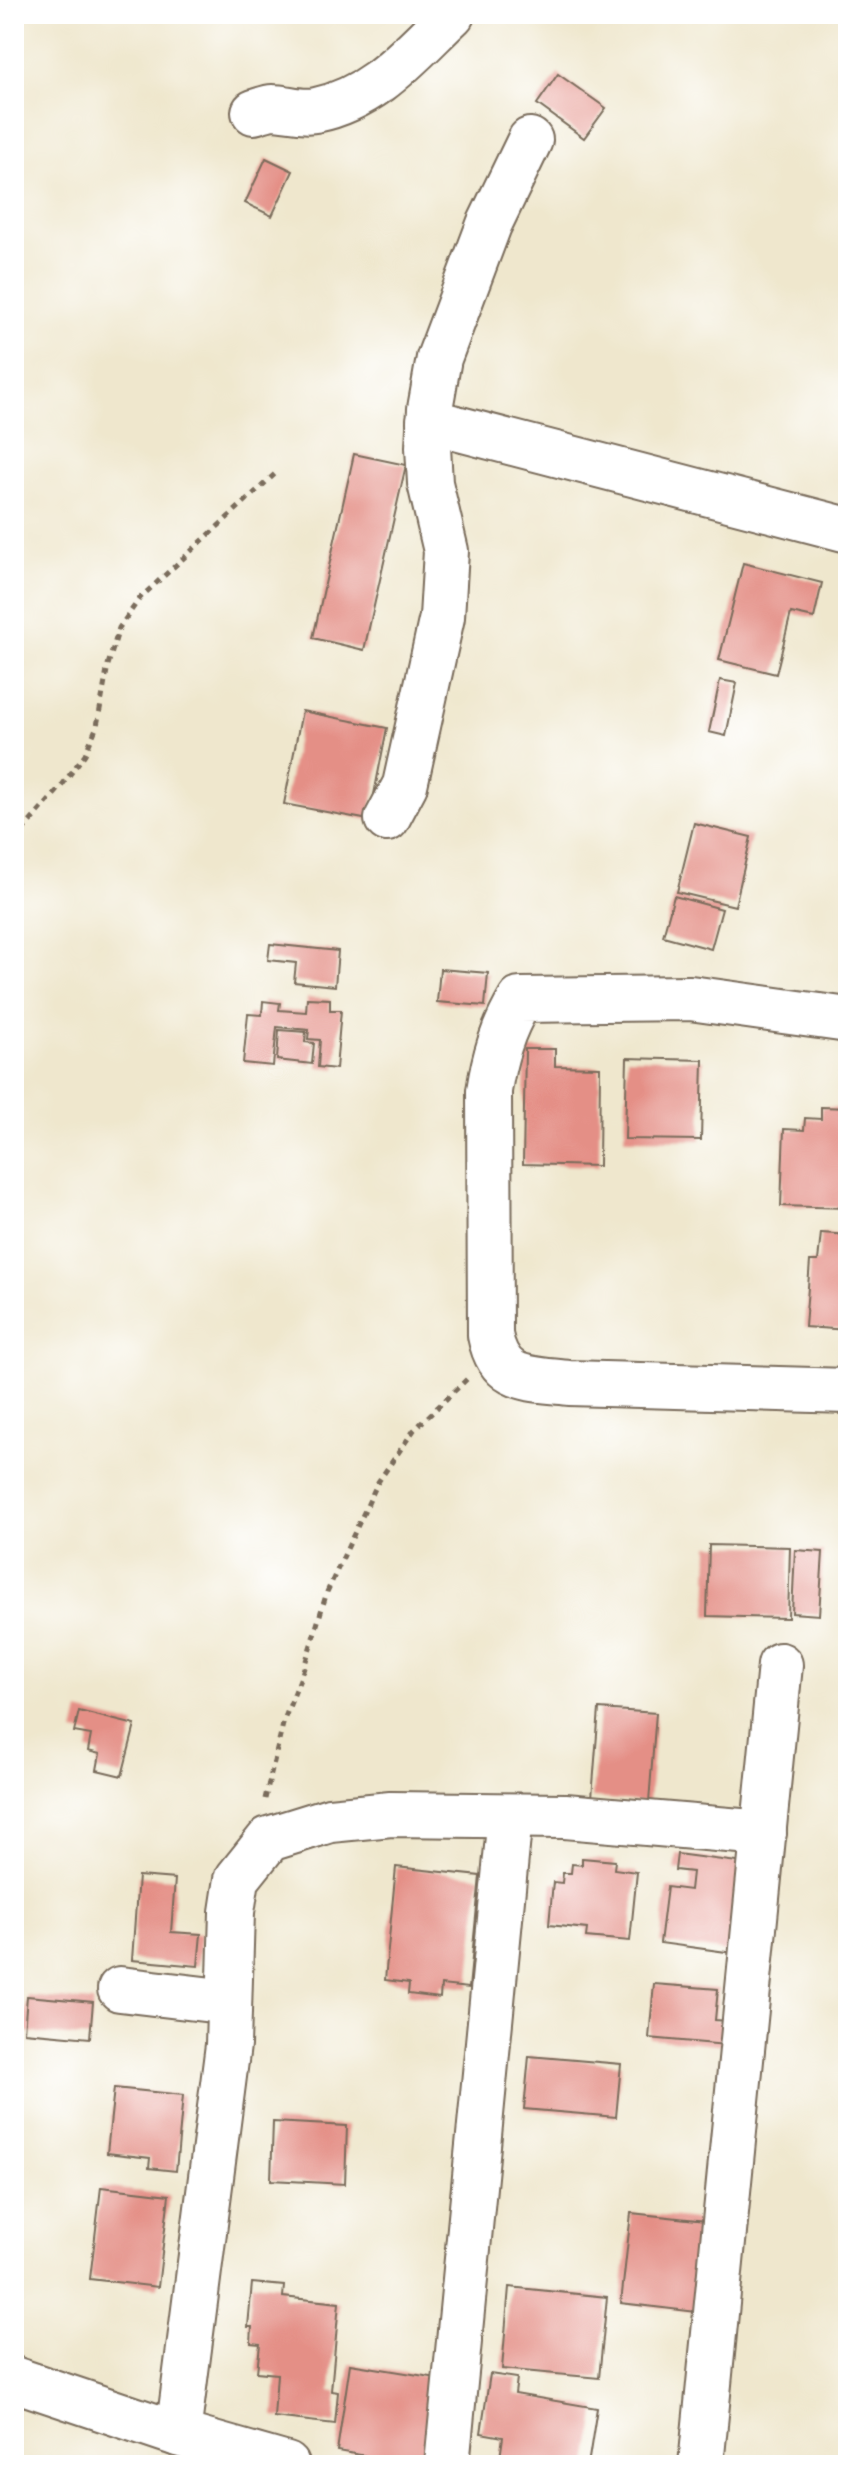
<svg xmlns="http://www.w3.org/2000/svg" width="862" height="2479" viewBox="0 0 862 2479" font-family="'Gentium Book Plus',serif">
	<rect width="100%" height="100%" fill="#fff"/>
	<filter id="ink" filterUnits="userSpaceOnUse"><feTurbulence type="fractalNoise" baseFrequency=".0125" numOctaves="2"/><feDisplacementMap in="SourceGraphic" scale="16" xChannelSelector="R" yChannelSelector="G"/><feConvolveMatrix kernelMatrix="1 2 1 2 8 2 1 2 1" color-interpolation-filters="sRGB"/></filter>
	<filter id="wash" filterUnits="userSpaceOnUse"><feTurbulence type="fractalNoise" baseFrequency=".006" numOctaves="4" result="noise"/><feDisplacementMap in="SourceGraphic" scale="32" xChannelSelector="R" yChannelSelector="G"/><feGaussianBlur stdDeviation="1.8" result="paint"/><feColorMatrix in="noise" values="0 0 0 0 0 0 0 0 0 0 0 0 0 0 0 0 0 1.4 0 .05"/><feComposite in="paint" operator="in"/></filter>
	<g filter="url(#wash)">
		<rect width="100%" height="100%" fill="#efe7cd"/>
		<g id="blocks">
			<g fill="#e48f86">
				<polygon points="558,74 606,108 584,138 537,104"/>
				<polygon points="266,158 293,171 272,216 245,203"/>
				<polygon points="354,454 406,465 364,650 313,638"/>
				<polygon points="743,563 822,583 814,618 791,613 776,674 719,660"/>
				<polygon points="720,680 737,683 726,736 709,732"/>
				<polygon points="302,711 387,728 369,820 284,804"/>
				<polygon points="694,823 751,837 735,906 677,892"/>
				<polygon points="674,896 722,909 711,949 663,936"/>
				<polygon points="270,944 338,951 335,986 294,982 296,963 268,960"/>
				<polygon points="440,969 488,973 485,1006 437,1002"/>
				<polygon points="307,998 330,999 330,1010 341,1010 336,1069 318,1067 320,1040 308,1039 309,1030 277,1027 273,1066 243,1063 248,1014 262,1015 263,1001 280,1003 279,1010 306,1012"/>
				<polygon points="279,1030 306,1032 305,1042 314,1043 312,1064 277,1060"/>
				<polygon points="525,1049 555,1049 555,1066 600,1067 599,1166 523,1164"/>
				<polygon points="627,1058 703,1060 701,1140 625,1139"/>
				<polygon points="821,1107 848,1108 847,1208 781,1206 784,1129 804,1130 805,1118 821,1119"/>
				<polygon points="821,1233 848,1235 848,1330 805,1327 810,1261 818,1261"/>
				<polygon points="709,1545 790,1547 788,1618 707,1616"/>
				<polygon points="795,1550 823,1552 819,1615 792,1613"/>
				<polygon points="599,1709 656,1713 649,1802 592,1798"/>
				<polygon points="79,1711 135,1725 122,1776 97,1770 100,1754 88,1751 91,1735 74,1732"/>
				<polygon points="677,1854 745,1863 734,1953 660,1943 667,1887 690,1890 692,1872 675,1870"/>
				<polygon points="582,1858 615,1861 614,1869 637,1872 630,1941 586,1937 587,1929 549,1925 553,1882 562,1883 563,1873 571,1873 572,1864 582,1865"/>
				<polygon points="396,1867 480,1876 469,1988 441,1985 440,1998 408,1994 409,1983 385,1980"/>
				<polygon points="138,1876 175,1879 171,1932 201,1934 198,1966 132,1960"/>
				<polygon points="654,1984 718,1989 715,2020 728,2021 726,2045 649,2038"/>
				<polygon points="27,1996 93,2002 90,2038 24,2032"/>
				<polygon points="529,2056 621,2064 616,2117 524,2109"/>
				<polygon points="114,2088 183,2095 176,2171 149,2168 150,2158 107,2153"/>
				<polygon points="273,2122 347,2126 345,2184 271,2180"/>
				<polygon points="101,2187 169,2195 158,2287 90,2279"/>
				<polygon points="631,2213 715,2222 705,2313 621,2303"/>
				<polygon points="252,2283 284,2286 283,2297 339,2303 331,2391 338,2392 335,2424 274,2417 277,2374 257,2372 260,2344 251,2343 252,2327 248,2327"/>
				<polygon points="509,2287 607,2297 599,2378 502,2369"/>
				<polygon points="350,2364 450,2380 436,2465 420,2465 337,2451"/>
				<polygon points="490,2374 517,2378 515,2394 597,2408 588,2465 499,2465 503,2437 481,2433"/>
			</g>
		</g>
	</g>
	<g filter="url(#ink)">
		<use href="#blocks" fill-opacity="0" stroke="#7a6c5b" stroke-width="2"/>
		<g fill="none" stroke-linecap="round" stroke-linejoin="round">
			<g stroke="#7a6c5b" stroke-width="48">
				<g id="minor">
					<path d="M254,112C260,110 266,108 272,107C287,107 300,113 316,110C375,98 410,54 452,14"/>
					<polyline points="429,421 848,530"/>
					<polyline points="387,819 405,785 442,617 446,551 430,483 428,447 430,409 439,358 489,225 530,140"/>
					<path d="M848,1020L690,998L520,1000C502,1030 494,1058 489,1091L490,1335C499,1382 528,1378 569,1383L848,1391"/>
					<polyline points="120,1989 229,2002"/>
					<polyline points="14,2379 178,2434 287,2465"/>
					<polyline points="178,2434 228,2045 232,1912 237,1879 269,1839 330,1820 391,1814 565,1816 764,1833"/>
					<polyline points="447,2465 510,1816"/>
					<polyline points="701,2465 780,1665"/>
				</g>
			</g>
			<g stroke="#7a6c5b" stroke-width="5" stroke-dasharray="6 6" stroke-linecap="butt">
				<polyline points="14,840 60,788 85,754 97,726 108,665 119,628 140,598 275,474"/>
				<polyline points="265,1799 284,1720 302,1674 327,1592 378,1482 414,1430 467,1379"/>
			</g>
			<use href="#minor" stroke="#fff" stroke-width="44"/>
		</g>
	</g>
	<rect width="862" height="2479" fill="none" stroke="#fff" stroke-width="48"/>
</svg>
